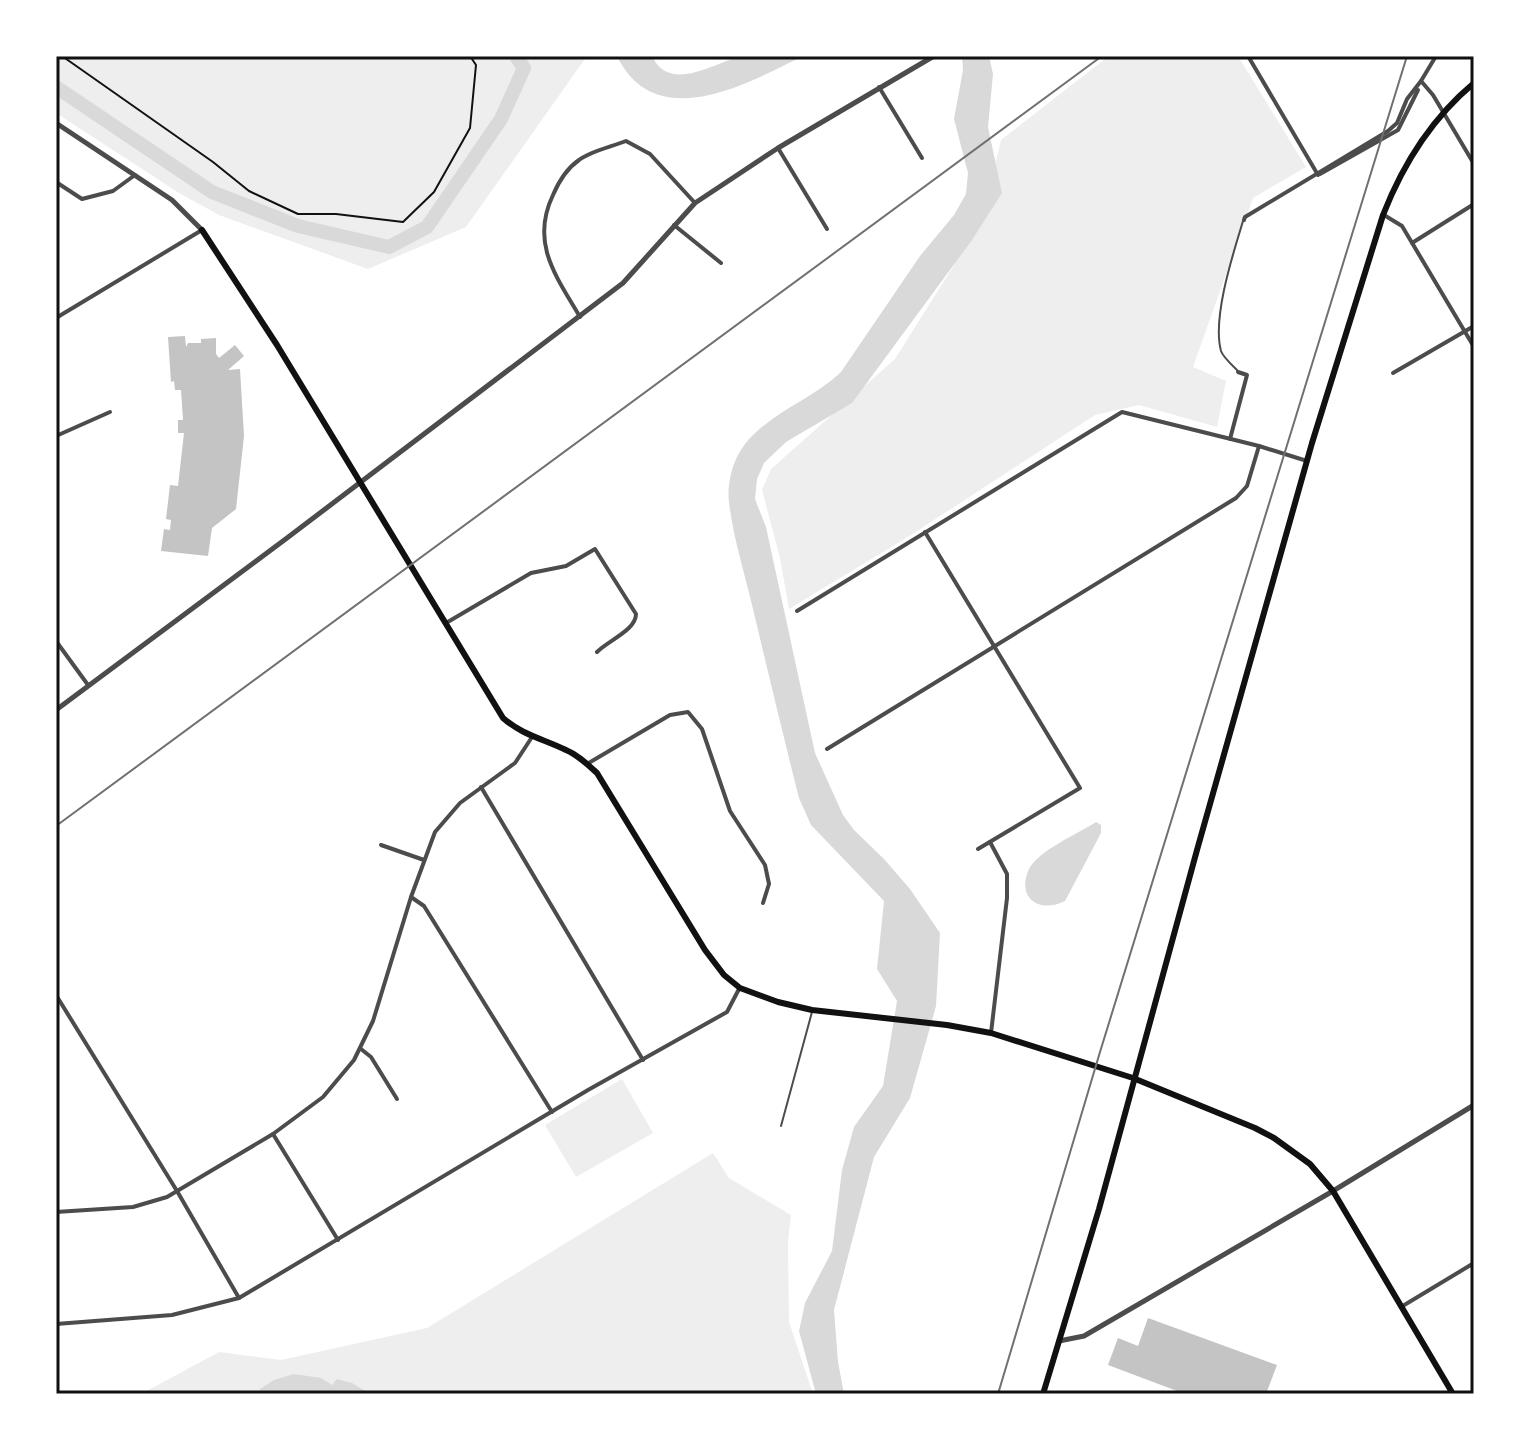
<svg xmlns="http://www.w3.org/2000/svg" width="1530" height="1450" viewBox="0 0 1530 1450" font-family="'Source Sans 3',sans-serif">
	<rect width="100%" height="100%" fill="#fff"/>
	<g fill="#eee">
		<polygon points="56,56 587,56 466,227 368,269 219,215 179,193 56,113"/>
		<polygon points="1109,56 1238,56 1306,167 1253,198 1193,367 1226,381 1217,427 1139,405 1095,415 911,535 789,609 780,558 762,490 771,469 895,359 981,222 1001,140"/>
		<polygon points="622,1079 653,1133 576,1177 545,1125"/>
		<polygon points="713,1153 729,1178 791,1215 788,1241 789,1322 813,1394 141,1394 219,1352 281,1360 427,1328"/>
	</g>
	<g fill="#d9d9d9">
		<path d="M617,56H652C669,93 713,64 738,57C755,52 785,56 803,56C747,84 655,135 617,56Z"/>
		<path d="M962,56H989L993,74L988,127L1002,193L972,240L852,403L786,442L764,463L757,479L755,499L766,527L815,753L843,815L854,830L884,859L910,889L940,933L936,1006L910,1098L874,1157L834,1310L838,1362L844,1394H816L799,1331L805,1303L832,1251L842,1170L854,1127L883,1086L897,1001L877,969L884,901L811,825L799,798C783,735 768,672 753,609C745,574 733,538 729,502C727,488 731,468 738,455C759,416 810,402 841,372L920,256L954,215L966,194L968,173L954,119L963,70Z"/>
		<path d="M1096,822L1101,825V833L1065,901C1039,914 1016,898 1029,869C1038,851 1079,833 1096,822Z"/>
		<polygon points="294,1374 321,1378 332,1385 337,1379 352,1383 370,1394 259,1394 260,1389 274,1380"/>
	</g>
	<g fill="none" stroke-linecap="round" stroke-linejoin="round">
		<polyline stroke="#d9d9d9" stroke-width="14" points="56,87 212,192 298,226 389,247 427,227 501,119 524,68 516,56"/>
	</g>
	<g fill="#c4c4c4">
		<polygon points="185,336 186,347 188,343 201,343 201,339 216,338 216,354 219,358 235,345 244,356 228,370 240,369 244,436 236,509 212,528 208,556 161,551 164,529 170,530 171,520 166,519 170,485 178,486 184,433 178,433 178,420 183,420 181,390 175,390 174,381 171,382 168,337"/>
		<polygon points="1148,1318 1277,1365 1266,1394 1185,1394 1108,1365 1118,1338 1138,1346"/>
	</g>
	<g fill="none" stroke-linecap="round" stroke-linejoin="round">
		<polyline stroke="#111" stroke-width="2" points="62,56 213,162 249,191 298,214 336,214 403,222 434,192 470,128 476,65 470,56"/>
		<g stroke="#4c4c4c" stroke-width="2">
			<path d="M1237,370C1232,365 1223,357 1221,351C1212,318 1233,254 1243,221"/>
			<polyline points="781,1126 812,1012"/>
		</g>
		<g stroke="#4c4c4c" stroke-width="4">
			<polyline points="1248,56 1318,175"/>
			<polyline points="1436,56 1421,81 1433,95 1474,164"/>
			<polyline points="879,87 922,158"/>
			<polyline points="778,148 827,229"/>
			<polyline points="1320,174 1398,130 1418,90"/>
			<polyline points="56,182 82,199 113,191 135,175"/>
			<polyline points="1384,215 1402,226 1474,347"/>
			<polyline points="1244,220 1245,217 1388,131 1397,123 1407,99 1421,81"/>
			<polyline points="674,225 721,263"/>
			<polyline points="1412,243 1474,204"/>
			<path d="M580,317C556,276 530,243 553,195C559,181 566,169 579,160C591,151 611,147 626,141L650,154L695,203"/>
			<polyline points="56,318 202,230"/>
			<polyline points="1393,373 1474,326"/>
			<polyline points="56,436 110,412"/>
			<polyline points="1230,439 1247,375 1238,372"/>
			<polyline points="925,532 1080,788 978,849"/>
			<polyline points="797,611 1122,412 1259,446 1307,461"/>
			<path d="M446,623L531,573L566,566L595,549L636,614C636,630 609,640 597,652"/>
			<polyline points="56,641 88,685"/>
			<polyline points="827,749 1236,498 1247,486 1259,446"/>
			<polyline points="587,764 670,715 688,712 702,729 730,811 765,865 769,884 763,903"/>
			<polyline points="481,787 643,1060"/>
			<polyline points="990,842 1007,874 1007,898 991,1033"/>
			<polyline points="381,845 424,860"/>
			<polyline points="411,897 424,906 552,1112"/>
			<polyline points="56,995 177,1191 239,1298"/>
			<polyline points="361,1049 371,1057 397,1099"/>
			<polyline points="273,1134 338,1240"/>
			<polyline points="56,1212 133,1207 167,1197 273,1134 323,1097 354,1060 373,1021 411,897 435,832 460,803 515,763 532,737"/>
			<polyline points="1401,1307 1474,1263"/>
			<polyline points="56,1324 172,1315 239,1298 588,1090 727,1012 739,989"/>
		</g>
		<g stroke="#4c4c4c" stroke-width="5">
			<polyline points="56,123 172,200 202,230"/>
			<polyline points="56,710 287,538 623,283 695,203 778,148 934,56"/>
			<polyline points="1059,1341 1084,1336 1333,1191 1474,1105"/>
		</g>
		<path stroke="#111" stroke-width="6" d="M202,230L277,345L503,718C522,735 544,739 566,750C578,755 587,764 597,773L705,950L724,975L740,988L778,1002L812,1010L947,1025L991,1033L1133,1078L1255,1128L1274,1138L1310,1164L1333,1191L1453,1394"/>
		<path stroke="#111" stroke-width="6" d="M1043,1394L1099,1209L1197,850L1312,443L1383,215C1403,164 1432,118 1474,83"/>
		<g stroke="#707070" stroke-width="2">
			<polyline points="56,826 1102,56"/>
			<polyline points="998,1394 1100,1052 1407,56"/>
		</g>
	</g>
	<rect width="1530" height="1450" fill="none" stroke="#ffffff" stroke-width="116"/>
	<rect x="58" y="58" width="1414" height="1334" fill="none" stroke="#111" stroke-width="3"/>
</svg>
